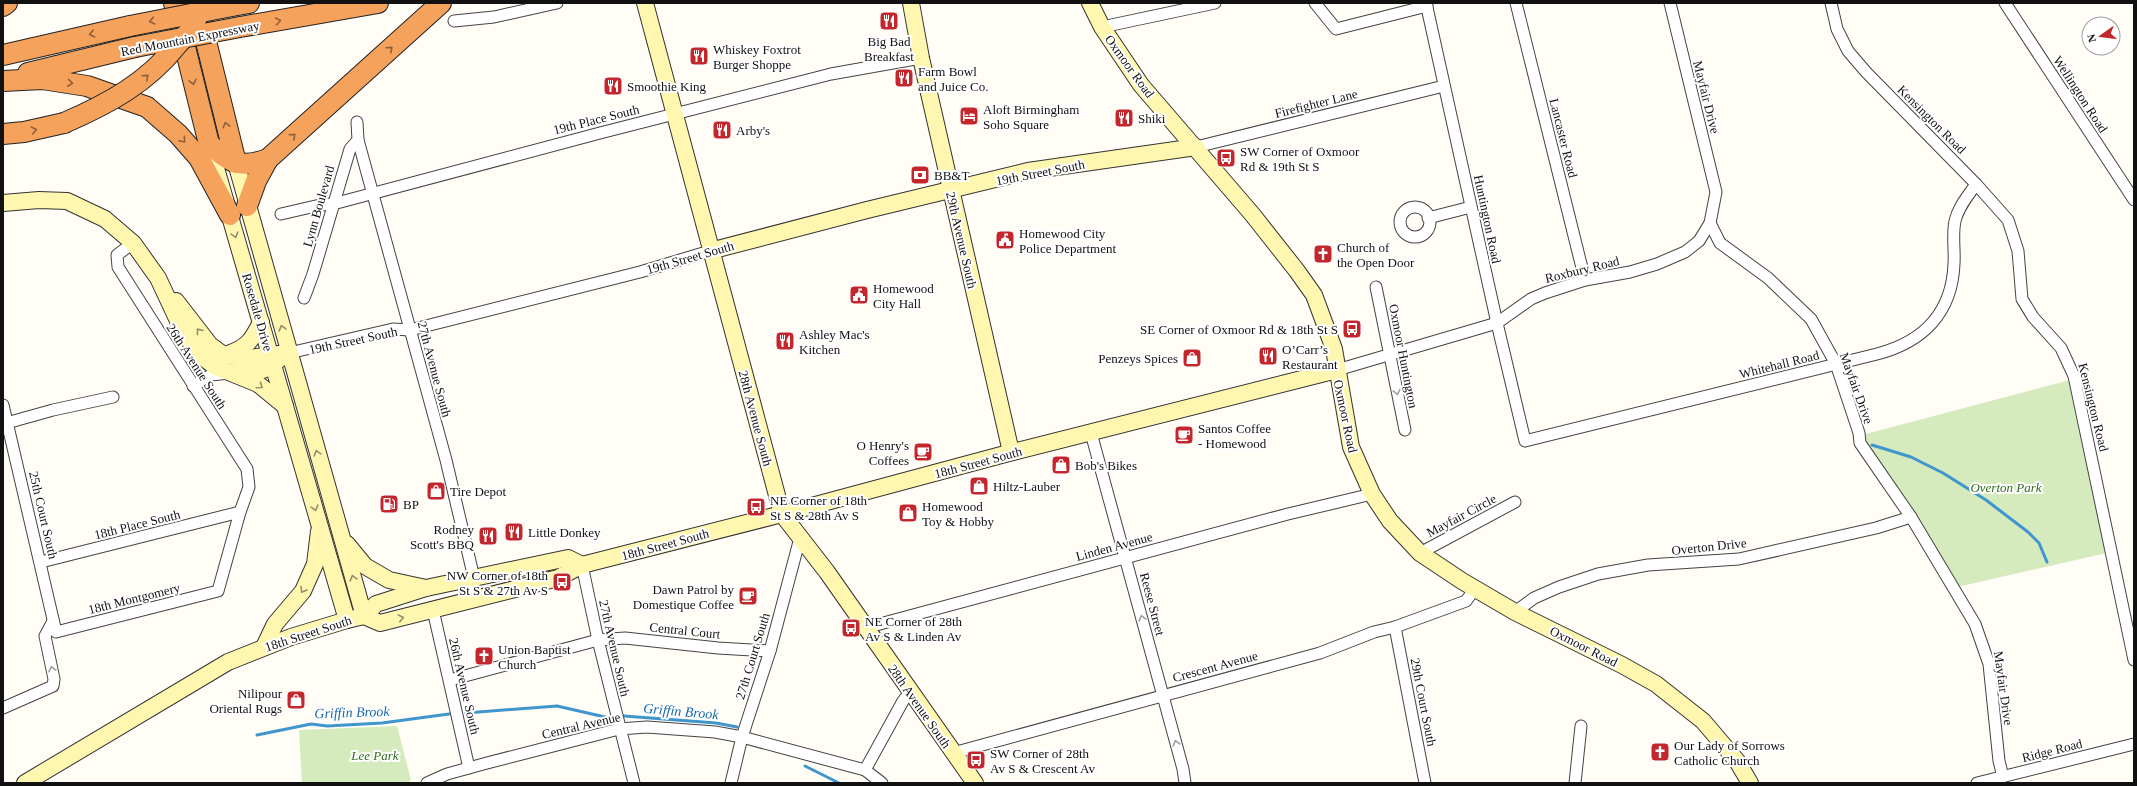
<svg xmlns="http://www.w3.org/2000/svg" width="2137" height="786" viewBox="0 0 2137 786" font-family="'Times New Roman',serif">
	<rect width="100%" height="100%" fill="#fffdf5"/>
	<g fill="#d5ebbd">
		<polygon points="2070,380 2111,552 1957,587 1862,435"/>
		<polygon points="397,726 411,780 407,783 302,783 299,730"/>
	</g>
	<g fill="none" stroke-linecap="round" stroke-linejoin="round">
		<g stroke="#3f96cf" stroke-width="3">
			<polyline points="1872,445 1911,457 1943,473 1986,500 2028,532 2039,543 2047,562"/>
			<polyline points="466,713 557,706 605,717"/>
			<polyline points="624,716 716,723 737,727"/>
			<polyline points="257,735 311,724 327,726 382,723 449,714"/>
			<polyline points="805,766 839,783"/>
		</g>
		<g stroke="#444" stroke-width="13">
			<g id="street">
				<polyline points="1315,3 1336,29 1427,6"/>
				<path d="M1426,3L1497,323L1525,441L1877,354C1923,342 1952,313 1954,264C1955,250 1952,235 1955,221C1958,207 1968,196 1976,184"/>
				<polyline points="1516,3 1585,280"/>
				<polyline points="1670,3 1716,192 1710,223 1720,243 1768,278 1811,319 1836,364 1859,433 1860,443 1911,517 1975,624 1989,664 1999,761 2003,777"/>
				<polyline points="1831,3 1837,29 1848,51 1866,72 1976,184 2008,220 2018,251 2022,299 2033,317 2061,348 2074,376 2134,660"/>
				<polyline points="2005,3 2134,200"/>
				<polyline points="454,21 494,17 557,3"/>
				<polyline points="1102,27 1215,3"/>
				<polyline points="358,140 446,460 474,578 469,590 460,603"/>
				<polyline points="1196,147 1444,86"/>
				<circle cx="1415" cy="222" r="15"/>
				<polyline points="281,214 320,205 333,204 600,133 831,74 921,58"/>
				<polyline points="1428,218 1471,207"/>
				<polyline points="1376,287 1405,430"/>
				<polyline points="304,298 313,274 350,149 358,140 357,122"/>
				<polyline points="289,353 393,329 410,330 640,272 710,251"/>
				<polyline points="1337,370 1497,323 1531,299 1545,293 1585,280 1630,272 1657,264 1685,252 1699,241 1710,223"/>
				<polyline points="193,386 211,375 229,373"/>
				<polyline points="3,405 56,632 218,591 240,512 249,487 247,469 118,267 117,255 133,243"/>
				<polyline points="3,424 53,410 113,397"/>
				<polyline points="1091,433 1183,769 1185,783"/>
				<polyline points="1420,553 1515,502"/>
				<polyline points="41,562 240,512"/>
				<polyline points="582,565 598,640 634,783"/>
				<polyline points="433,610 469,768"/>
				<polyline points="1515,612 1534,598 1559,587 1598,574 1648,565 1739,559 1876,528 1911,517"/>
				<polyline points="1395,627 1425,783"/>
				<polyline points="865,628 1288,514 1372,494"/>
				<polyline points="450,680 598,640 625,638 718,648 770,651"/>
				<polyline points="3,708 53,686 54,679 45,636 53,621"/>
				<polyline points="953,753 1320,653 1374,632 1395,627 1466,601 1476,587"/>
				<polyline points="865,770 903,701 911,691"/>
				<polyline points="427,783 447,774 487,763 619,729 647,727 715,732 742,737 865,770 882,783"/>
				<polyline points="731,783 742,737 770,651 800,538"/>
				<polyline points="1575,783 1581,726"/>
				<polyline points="1977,783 2134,744"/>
			</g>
		</g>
		<g stroke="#333" stroke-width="18">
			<g id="secondary">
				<polyline points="645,3 782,514 827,572 975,783"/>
				<polyline points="911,3 921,58 1011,452"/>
				<polyline points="1090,3 1102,27 1141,85 1252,214 1297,271 1314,295 1334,349 1351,447 1372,494 1390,521 1420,553 1462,581 1515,612 1622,665 1656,684 1703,721 1737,761 1750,783"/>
				<polyline points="209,144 347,620"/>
				<polyline points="236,163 364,616"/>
				<polyline points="3,203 39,200 67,201 105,219 133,243 158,278 180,325 197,353 214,366 258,384 285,406"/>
				<polyline points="710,251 867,210 1028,171 1196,147"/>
				<polyline points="176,301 210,345 221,353 241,359 279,354"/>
				<path d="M228,354C248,347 252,340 261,322"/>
				<polyline points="235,373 263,370 280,359"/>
				<polyline points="347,544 365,566 389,580 426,588"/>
				<polyline points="364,616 376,604 426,588 568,558 582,565"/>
				<polyline points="264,647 275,624 303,591 315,564 319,531"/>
				<polyline points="25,783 228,662 291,637 347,620 364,616 380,623 558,578 582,565 782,514 1005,454 1337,370"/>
			</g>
		</g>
		<g stroke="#222" stroke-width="22">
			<g id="highway">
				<path d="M174,3L209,144C230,163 240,169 268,159L441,3"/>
				<polyline points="3,6 7,3"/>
				<polyline points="232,6 249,3"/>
				<polyline points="200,17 236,163"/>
				<polyline points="240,27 378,3"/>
				<polyline points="3,55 130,26"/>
				<polyline points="28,73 135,47"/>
				<polyline points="3,81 42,79 87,86 147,107 178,134 199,158 230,215"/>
				<polyline points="3,134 24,132 64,123"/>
				<polyline points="247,206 256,181 268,159"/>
			</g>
		</g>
		<use href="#street" stroke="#fff" stroke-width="11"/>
		<use href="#secondary" stroke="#fff6b0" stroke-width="16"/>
		<use href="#highway" stroke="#f5a25d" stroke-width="20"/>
		<g stroke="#222" stroke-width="22" stroke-linecap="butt">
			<g id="highway-bridge">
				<polyline points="130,26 232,6"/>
				<polyline points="135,47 240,27"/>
				<path d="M64,123C108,104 147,83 177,45C182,39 189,33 193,26C197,19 199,10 202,3"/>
			</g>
		</g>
		<use href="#highway-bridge" stroke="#f5a25d" stroke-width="20"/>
	</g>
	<defs><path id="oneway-chevron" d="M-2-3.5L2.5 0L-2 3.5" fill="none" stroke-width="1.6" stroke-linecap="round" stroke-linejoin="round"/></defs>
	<g stroke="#8e613b">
		<use href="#oneway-chevron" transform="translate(152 21) rotate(169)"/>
		<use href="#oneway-chevron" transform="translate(278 21) rotate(-10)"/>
		<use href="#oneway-chevron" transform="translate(92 34) rotate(167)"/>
		<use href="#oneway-chevron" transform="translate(390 49) rotate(-42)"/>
		<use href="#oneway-chevron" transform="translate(146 77) rotate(-42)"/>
		<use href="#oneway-chevron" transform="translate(193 82) rotate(76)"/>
		<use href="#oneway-chevron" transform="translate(70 83) rotate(8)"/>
		<use href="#oneway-chevron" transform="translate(226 125) rotate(-104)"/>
		<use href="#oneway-chevron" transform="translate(34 130) rotate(-13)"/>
		<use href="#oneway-chevron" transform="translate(293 136) rotate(-42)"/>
		<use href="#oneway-chevron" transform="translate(183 140) rotate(50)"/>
	</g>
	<g stroke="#948f68">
		<use href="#oneway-chevron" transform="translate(235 235) rotate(74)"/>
		<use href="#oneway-chevron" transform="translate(282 328) rotate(-106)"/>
		<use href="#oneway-chevron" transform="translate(199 331) rotate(-128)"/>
		<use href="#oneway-chevron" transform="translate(260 386) rotate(35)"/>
		<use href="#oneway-chevron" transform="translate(317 453) rotate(-106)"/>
		<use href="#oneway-chevron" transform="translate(315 508) rotate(74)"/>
		<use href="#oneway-chevron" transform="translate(353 578) rotate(-106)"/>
		<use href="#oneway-chevron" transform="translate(303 590) rotate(121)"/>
		<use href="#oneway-chevron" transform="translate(401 618) rotate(-13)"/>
	</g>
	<g stroke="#a0a0a0">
		<use href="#oneway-chevron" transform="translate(1397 392) rotate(78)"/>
		<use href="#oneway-chevron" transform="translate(1142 618) rotate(-105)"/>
		<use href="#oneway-chevron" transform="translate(52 669) rotate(-102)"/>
		<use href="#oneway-chevron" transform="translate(1176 743) rotate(-106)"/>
	</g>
	<defs>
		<g id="restaurant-square" transform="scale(1)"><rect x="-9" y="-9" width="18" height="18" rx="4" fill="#c4262e" stroke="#fff"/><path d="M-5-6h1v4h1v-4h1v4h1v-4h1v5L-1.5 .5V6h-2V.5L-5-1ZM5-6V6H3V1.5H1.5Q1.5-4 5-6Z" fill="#fff"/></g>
		<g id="hotel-square" transform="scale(1)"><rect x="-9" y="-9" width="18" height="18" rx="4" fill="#c4262e" stroke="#fff"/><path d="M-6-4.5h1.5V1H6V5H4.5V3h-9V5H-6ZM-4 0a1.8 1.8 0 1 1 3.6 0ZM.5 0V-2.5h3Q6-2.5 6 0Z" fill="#fff"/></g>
		<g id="bus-square" transform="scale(1)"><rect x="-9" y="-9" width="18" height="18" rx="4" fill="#c4262e" stroke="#fff"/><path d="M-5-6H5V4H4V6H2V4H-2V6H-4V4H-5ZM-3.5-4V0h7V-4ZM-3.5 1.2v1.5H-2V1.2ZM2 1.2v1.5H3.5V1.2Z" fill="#fff"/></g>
		<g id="bank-square" transform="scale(1)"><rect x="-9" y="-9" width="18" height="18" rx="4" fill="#c4262e" stroke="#fff"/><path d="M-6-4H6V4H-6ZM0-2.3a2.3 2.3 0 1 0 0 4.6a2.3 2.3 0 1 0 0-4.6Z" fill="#fff"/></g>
		<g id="civic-square" transform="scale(1)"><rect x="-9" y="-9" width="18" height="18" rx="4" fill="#c4262e" stroke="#fff"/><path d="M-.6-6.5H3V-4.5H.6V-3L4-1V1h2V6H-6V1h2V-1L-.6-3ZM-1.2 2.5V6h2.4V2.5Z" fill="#fff"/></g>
		<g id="church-square" transform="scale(1)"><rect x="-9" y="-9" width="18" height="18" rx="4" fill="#c4262e" stroke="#fff"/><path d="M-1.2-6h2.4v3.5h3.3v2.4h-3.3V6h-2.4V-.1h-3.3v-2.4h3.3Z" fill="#fff"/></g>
		<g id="shop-square" transform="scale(1)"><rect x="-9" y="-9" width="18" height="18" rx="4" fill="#c4262e" stroke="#fff"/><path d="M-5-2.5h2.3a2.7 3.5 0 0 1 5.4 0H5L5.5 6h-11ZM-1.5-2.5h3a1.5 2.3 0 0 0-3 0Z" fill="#fff"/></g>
		<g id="cafe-square" transform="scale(1)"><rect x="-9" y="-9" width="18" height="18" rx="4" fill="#c4262e" stroke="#fff"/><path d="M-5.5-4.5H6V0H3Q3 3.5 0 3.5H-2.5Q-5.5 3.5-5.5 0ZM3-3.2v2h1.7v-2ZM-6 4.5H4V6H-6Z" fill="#fff"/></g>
		<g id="fuel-square" transform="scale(1)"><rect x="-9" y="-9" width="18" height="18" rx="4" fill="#c4262e" stroke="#fff"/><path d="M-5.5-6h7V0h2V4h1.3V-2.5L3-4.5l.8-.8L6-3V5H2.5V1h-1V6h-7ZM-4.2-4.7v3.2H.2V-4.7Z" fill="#fff"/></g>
	</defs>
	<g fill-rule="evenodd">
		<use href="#restaurant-square" x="889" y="21"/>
		<use href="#restaurant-square" x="699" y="56"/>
		<use href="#restaurant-square" x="904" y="78"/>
		<use href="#restaurant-square" x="613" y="86"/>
		<use href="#hotel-square" x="969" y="116"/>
		<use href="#restaurant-square" x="1124" y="118"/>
		<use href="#restaurant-square" x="722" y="130"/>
		<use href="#bus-square" x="1226" y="158"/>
		<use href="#bank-square" x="920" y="175"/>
		<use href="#civic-square" x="1005" y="240"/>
		<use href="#church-square" x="1323" y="254"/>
		<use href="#civic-square" x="859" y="295"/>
		<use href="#bus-square" x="1352" y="329"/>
		<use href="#restaurant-square" x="785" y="341"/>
		<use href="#restaurant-square" x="1268" y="356"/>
		<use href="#shop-square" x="1192" y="358"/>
		<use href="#cafe-square" x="1184" y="435"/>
		<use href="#cafe-square" x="923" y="452"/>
		<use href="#shop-square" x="1061" y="465"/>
		<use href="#shop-square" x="979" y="486"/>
		<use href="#shop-square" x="436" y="491"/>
		<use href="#fuel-square" x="389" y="504"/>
		<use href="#bus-square" x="756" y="507"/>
		<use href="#shop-square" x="908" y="513"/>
		<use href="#restaurant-square" x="514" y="532"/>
		<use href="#restaurant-square" x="488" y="536"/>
		<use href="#bus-square" x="562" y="582"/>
		<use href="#cafe-square" x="748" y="596"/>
		<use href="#bus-square" x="851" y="628"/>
		<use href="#church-square" x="484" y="656"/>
		<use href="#shop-square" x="296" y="700"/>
		<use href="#church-square" x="1660" y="752"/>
		<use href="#bus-square" x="976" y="760"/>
	</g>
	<g text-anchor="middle" stroke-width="4" stroke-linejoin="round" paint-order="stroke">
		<g font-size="13" fill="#111" stroke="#fff">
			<text transform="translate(190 38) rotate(-11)" y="5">Red Mountain Expressway</text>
			<text transform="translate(1130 66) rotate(54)" y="5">Oxmoor Road</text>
			<text transform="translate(2081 94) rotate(57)" y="5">Wellington Road</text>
			<text transform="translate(1707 97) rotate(76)" y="5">Mayfair Drive</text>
			<text transform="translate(1316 103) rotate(-14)" y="5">Firefighter Lane</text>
			<text transform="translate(596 119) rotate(-14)" y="5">19th Place South</text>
			<text transform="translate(1932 119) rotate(45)" y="5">Kensington Road</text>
			<text transform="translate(1564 138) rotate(76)" y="5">Lancaster Road</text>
			<text transform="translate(1040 172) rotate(-11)" y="5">19th Street South</text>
			<text transform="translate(318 206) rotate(-74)" y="5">Lynn Boulevard</text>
			<text transform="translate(1488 219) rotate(78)" y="5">Huntington Road</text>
			<text transform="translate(962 240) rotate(77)" y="5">29th Avenue South</text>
			<text transform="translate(690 257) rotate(-16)" y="5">19th Street South</text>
			<text transform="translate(1582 269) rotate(-14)" y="5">Roxbury Road</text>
			<text transform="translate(258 312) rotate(74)" y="5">Rosedale Drive</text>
			<text transform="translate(353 340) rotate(-12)" y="5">19th Street South</text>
			<text transform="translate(1404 356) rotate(79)" y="5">Oxmoor Huntington</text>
			<text transform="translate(1779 364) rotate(-14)" y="5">Whitehall Road</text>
			<text transform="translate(197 366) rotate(57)" y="5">26th Avenue South</text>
			<text transform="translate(435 369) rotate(75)" y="5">27th Avenue South</text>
			<text transform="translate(1857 388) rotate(70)" y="5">Mayfair Drive</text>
			<text transform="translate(2094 407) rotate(76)" y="5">Kensington Road</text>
			<text transform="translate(1346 416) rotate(78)" y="5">Oxmoor Road</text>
			<text transform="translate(756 418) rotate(75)" y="5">28th Avenue South</text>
			<text transform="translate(978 462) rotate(-15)" y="5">18th Street South</text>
			<text transform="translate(44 515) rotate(77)" y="5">25th Court South</text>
			<text transform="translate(1461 515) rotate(-28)" y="5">Mayfair Circle</text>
			<text transform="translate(137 524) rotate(-14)" y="5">18th Place South</text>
			<text transform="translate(665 544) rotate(-15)" y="5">18th Street South</text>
			<text transform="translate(1114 546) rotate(-15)" y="5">Linden Avenue</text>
			<text transform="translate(1709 546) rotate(-6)" y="5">Overton Drive</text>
			<text transform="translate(134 598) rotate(-14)" y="5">18th Montgomery</text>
			<text transform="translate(1153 604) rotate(75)" y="5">Reese Street</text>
			<text transform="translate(685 630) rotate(6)" y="5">Central Court</text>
			<text transform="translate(308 633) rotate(-18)" y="5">18th Street South</text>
			<text transform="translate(1584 646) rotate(27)" y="5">Oxmoor Road</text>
			<text transform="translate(615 648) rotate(77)" y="5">27th Avenue South</text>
			<text transform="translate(752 656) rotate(-73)" y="5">27th Court South</text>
			<text transform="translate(1215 666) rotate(-15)" y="5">Crescent Avenue</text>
			<text transform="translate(465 686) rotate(77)" y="5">26th Avenue South</text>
			<text transform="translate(2004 688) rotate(82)" y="5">Mayfair Drive</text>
			<text transform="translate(1424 702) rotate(79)" y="5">29th Court South</text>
			<text transform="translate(920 706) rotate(55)" y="5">28th Avenue South</text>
			<text transform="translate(581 725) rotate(-13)" y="5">Central Avenue</text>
			<text transform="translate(2052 750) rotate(-14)" y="5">Ridge Road</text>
		</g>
		<g font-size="13" fill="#111" stroke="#fff" text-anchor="start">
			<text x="889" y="46" text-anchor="middle">Big Bad<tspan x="889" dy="15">Breakfast</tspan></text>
			<text x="713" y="54">Whiskey Foxtrot<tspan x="713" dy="15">Burger Shoppe</tspan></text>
			<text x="918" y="76">Farm Bowl<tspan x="918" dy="15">and Juice Co.</tspan></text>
			<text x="627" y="91">Smoothie King</text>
			<text x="983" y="114">Aloft Birmingham<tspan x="983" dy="15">Soho Square</tspan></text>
			<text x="1138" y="123">Shiki</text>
			<text x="736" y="135">Arby's</text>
			<text x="1240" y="156">SW Corner of Oxmoor<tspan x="1240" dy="15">Rd &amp; 19th St S</tspan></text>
			<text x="934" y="180">BB&amp;T</text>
			<text x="1019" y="238">Homewood City<tspan x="1019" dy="15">Police Department</tspan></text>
			<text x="1337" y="252">Church of<tspan x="1337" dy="15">the Open Door</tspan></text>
			<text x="873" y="293">Homewood<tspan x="873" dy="15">City Hall</tspan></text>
			<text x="1338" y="334" text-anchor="end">SE Corner of Oxmoor Rd &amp; 18th St S</text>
			<text x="799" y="339">Ashley Mac's<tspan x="799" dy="15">Kitchen</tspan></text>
			<text x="1282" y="354">O’Carr’s<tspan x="1282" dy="15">Restaurant</tspan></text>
			<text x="1178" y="363" text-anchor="end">Penzeys Spices</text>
			<text x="1198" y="433">Santos Coffee<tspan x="1198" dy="15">- Homewood</tspan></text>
			<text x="909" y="450" text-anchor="end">O Henry's<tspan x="909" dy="15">Coffees</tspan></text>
			<text x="1075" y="470">Bob's Bikes</text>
			<text x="993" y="491">Hiltz-Lauber</text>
			<text x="450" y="496">Tire Depot</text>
			<text x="770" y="505">NE Corner of 18th<tspan x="770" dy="15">St S &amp; 28th Av S</tspan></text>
			<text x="403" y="509">BP</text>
			<text x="922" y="511">Homewood<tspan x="922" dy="15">Toy &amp; Hobby</tspan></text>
			<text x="474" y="534" text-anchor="end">Rodney<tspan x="474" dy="15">Scott's BBQ</tspan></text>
			<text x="528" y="537">Little Donkey</text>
			<text x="548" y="580" text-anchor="end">NW Corner of 18th<tspan x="548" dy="15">St S &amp; 27th Av S</tspan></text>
			<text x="734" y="594" text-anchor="end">Dawn Patrol by<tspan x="734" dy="15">Domestique Coffee</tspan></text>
			<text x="865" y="626">NE Corner of 28th<tspan x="865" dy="15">Av S &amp; Linden Av</tspan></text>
			<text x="498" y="654">Union Baptist<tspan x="498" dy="15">Church</tspan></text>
			<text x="282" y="698" text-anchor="end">Nilipour<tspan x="282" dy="15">Oriental Rugs</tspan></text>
			<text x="1674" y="750">Our Lady of Sorrows<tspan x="1674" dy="15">Catholic Church</tspan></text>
			<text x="990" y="758">SW Corner of 28th<tspan x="990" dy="15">Av S &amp; Crescent Av</tspan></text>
		</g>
		<g font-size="13" font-style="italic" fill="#2f6b1f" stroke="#fff">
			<text x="2006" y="492">Overton Park</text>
			<text x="375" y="760">Lee Park</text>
		</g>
		<g font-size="14" font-style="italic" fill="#1768a6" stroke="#fff">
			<text transform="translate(681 711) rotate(5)" y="5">Griffin Brook</text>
			<text transform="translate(352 712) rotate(-2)" y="5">Griffin Brook</text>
		</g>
	</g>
	<rect width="2137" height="786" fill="none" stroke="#111111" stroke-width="8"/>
	<g transform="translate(2101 36) rotate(256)"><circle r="19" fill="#ffffff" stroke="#a0a0a0"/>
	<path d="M0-3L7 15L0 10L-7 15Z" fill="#c4262e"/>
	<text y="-6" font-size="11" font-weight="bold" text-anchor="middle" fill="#111111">N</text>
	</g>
</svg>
